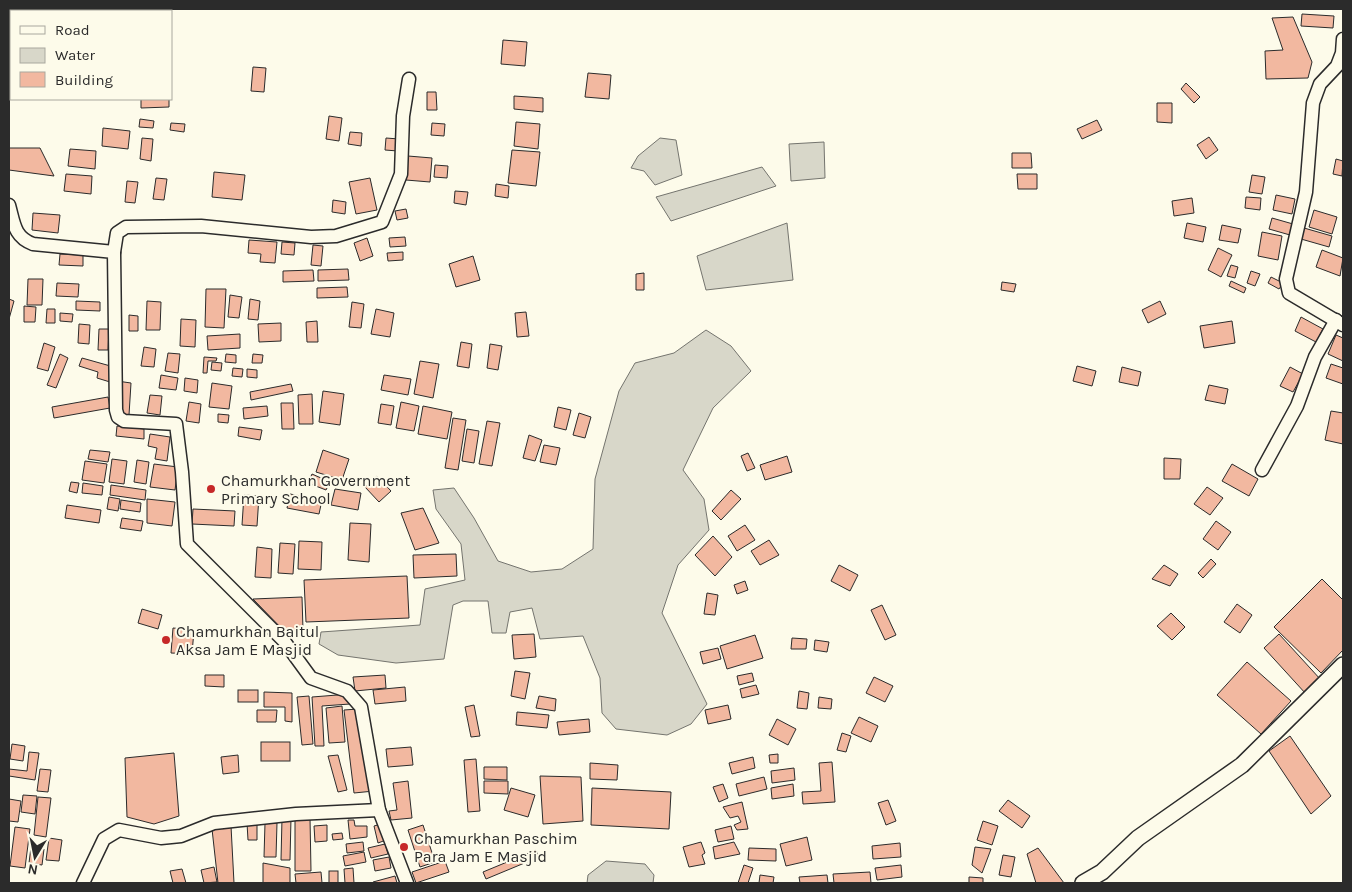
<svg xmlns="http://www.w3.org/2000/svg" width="1352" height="892" viewBox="0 0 1352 892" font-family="Karla,sans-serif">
	<rect width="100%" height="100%" fill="#fdfbea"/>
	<g fill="#d8d7c9" stroke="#74746e">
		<polygon points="660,138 676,140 682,175 655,185 644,171 631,168 638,156"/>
		<polygon points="824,142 825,178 791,181 789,144"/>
		<polygon points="762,167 776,186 671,221 656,197"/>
		<polygon points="787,223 793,280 706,290 697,256"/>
		<polygon points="706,330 731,346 751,371 713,408 683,470 704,499 709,530 678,565 662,613 707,704 691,724 667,735 616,729 602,713 600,678 583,636 540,639 532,608 510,612 506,633 492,633 488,601 463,601 453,605 444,659 396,663 338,655 319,644 321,632 420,625 425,589 465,580 461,544 436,509 433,490 454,488 474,518 498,561 531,572 562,569 593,549 595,479 619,391 635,363 674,353"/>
		<polygon points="606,861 645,864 654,875 653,883 587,883 588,875"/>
	</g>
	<g fill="#f2b8a0" stroke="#2b2b2b">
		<polygon points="1302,14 1334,16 1333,28 1301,26"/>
		<polygon points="1293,17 1312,62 1308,78 1266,79 1265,51 1283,50 1272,18"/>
		<polygon points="503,40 527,42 525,66 501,64"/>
		<polygon points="253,67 266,68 264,92 251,91"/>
		<polygon points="588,73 611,75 609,99 585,97"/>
		<polygon points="1186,83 1200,97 1194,103 1181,89"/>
		<polygon points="427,92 436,92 437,110 427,110"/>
		<polygon points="514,96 543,98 543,112 514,109"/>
		<polygon points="141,99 169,99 169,107 141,108"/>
		<polygon points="1157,103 1172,103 1172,123 1157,122"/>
		<polygon points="329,116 342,118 339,141 326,139"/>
		<polygon points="140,119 154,121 153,128 139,127"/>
		<polygon points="1097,120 1102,130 1082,139 1077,129"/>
		<polygon points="516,122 540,124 538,149 514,146"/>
		<polygon points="171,123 185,124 184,132 170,130"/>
		<polygon points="432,123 445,124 444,136 431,135"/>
		<polygon points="103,128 130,131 128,149 102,146"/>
		<polygon points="350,132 362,133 361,146 348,144"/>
		<polygon points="1209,137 1218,150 1206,159 1197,145"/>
		<polygon points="142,138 153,139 151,161 140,159"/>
		<polygon points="386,138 399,139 398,151 385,150"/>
		<polygon points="9,148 40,148 54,176 9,170"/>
		<polygon points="70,149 96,151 95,169 68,166"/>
		<polygon points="512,150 540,152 536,186 508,183"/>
		<polygon points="1012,153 1031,153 1032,168 1012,168"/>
		<polygon points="408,156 432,158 430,182 406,180"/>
		<polygon points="1336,159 1343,161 1342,176 1333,174"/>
		<polygon points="435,165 448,166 447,178 434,177"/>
		<polygon points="214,172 245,175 242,200 212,197"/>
		<polygon points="66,174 92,176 91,194 64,191"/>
		<polygon points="1017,174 1037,174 1037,189 1018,189"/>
		<polygon points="1252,175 1265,177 1262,194 1249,192"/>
		<polygon points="156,178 167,179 164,200 153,199"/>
		<polygon points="370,178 377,210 356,214 349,182"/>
		<polygon points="127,181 138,182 135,203 125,202"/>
		<polygon points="496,184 509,186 508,198 495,196"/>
		<polygon points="455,191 468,192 466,205 454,203"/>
		<polygon points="1276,195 1295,199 1292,214 1273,210"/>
		<polygon points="1246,197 1261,198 1260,210 1245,208"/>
		<polygon points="1192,198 1194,213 1174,216 1172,201"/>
		<polygon points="333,200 346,202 345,214 332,212"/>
		<polygon points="406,209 408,218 397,220 395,211"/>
		<polygon points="1314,210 1337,217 1332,234 1309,227"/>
		<polygon points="33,213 60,215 58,233 32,230"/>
		<polygon points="1272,218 1293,224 1290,235 1269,229"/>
		<polygon points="1187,223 1206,227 1203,242 1184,238"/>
		<polygon points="1222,225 1241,229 1238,243 1219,240"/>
		<polygon points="1304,228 1332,236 1329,247 1301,239"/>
		<polygon points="1262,232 1282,236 1278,260 1258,256"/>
		<polygon points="405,237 406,246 390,247 389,238"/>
		<polygon points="367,238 373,256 360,261 354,243"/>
		<polygon points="249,240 277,242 275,263 260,262 261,254 248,253"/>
		<polygon points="282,242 295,243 294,255 281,254"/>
		<polygon points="313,245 323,246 321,266 311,265"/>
		<polygon points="1218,248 1232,255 1221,277 1208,270"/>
		<polygon points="1322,250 1343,258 1340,276 1316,267"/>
		<polygon points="403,252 403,260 388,261 387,253"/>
		<polygon points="60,254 83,255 83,266 59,265"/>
		<polygon points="473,256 480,280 456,287 449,264"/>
		<polygon points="1231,265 1238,267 1235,278 1227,276"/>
		<polygon points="348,269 349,280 318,281 318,270"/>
		<polygon points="313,270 314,281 283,282 283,271"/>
		<polygon points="1251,271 1260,274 1255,286 1247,283"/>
		<polygon points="644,273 644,290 636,290 636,274"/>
		<polygon points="1271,277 1283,283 1279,289 1268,283"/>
		<polygon points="28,279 43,279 42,305 27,305"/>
		<polygon points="1231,281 1246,288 1244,293 1229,286"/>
		<polygon points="1002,282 1016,284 1014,292 1001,290"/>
		<polygon points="57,283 79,284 78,297 56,296"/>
		<polygon points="347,287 348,297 317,298 317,288"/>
		<polygon points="206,289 226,289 224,328 205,327"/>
		<polygon points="230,295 242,297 239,318 228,317"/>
		<polygon points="9,299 14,301 9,319"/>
		<polygon points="250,299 260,301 258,320 248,319"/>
		<polygon points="76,301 100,302 100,311 76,310"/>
		<polygon points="147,301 161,302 160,330 146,330"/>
		<polygon points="1160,301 1166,314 1148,323 1142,310"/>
		<polygon points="352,302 364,304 361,328 349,327"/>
		<polygon points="24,306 36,307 35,322 24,322"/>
		<polygon points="47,309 55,309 55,323 46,323"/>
		<polygon points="376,309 394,313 390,337 371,334"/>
		<polygon points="526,312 529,336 517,337 515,313"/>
		<polygon points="60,313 73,314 72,322 60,321"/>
		<polygon points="129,315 138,316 138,331 129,331"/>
		<polygon points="1301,317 1323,329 1316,342 1295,331"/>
		<polygon points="181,319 196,320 195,347 180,346"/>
		<polygon points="317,321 318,342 307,342 306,322"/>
		<polygon points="1232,321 1235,343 1204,348 1200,326"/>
		<polygon points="281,323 281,341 259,342 258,324"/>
		<polygon points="79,324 90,325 89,344 78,343"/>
		<polygon points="99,329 109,329 108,350 98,350"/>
		<polygon points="240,334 240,348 208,350 207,336"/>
		<polygon points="1336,335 1343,338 1343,361 1328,354"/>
		<polygon points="461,342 472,344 469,368 457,366"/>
		<polygon points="44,343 55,347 48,371 37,368"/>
		<polygon points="490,344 502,346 498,370 487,368"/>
		<polygon points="144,347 156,349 154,367 141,366"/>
		<polygon points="168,353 180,354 178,373 165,371"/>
		<polygon points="60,354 68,358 56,388 47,385"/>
		<polygon points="226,354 236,355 236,363 225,362"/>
		<polygon points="253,354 263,355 262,363 252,363"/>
		<polygon points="204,357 217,358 216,361 208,361 207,373 203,373"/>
		<polygon points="82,358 114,367 110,382 97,378 98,372 79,366"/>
		<polygon points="420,361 439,364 433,398 414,394"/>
		<polygon points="212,362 222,363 221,371 211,370"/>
		<polygon points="1331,364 1343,368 1343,384 1326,378"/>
		<polygon points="1077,366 1096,371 1092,386 1073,381"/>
		<polygon points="1122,367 1141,372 1138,386 1119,382"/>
		<polygon points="1290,367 1303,374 1293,392 1280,386"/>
		<polygon points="233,368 243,369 242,377 232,376"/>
		<polygon points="247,369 257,370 257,378 247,377"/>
		<polygon points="161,375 178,378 176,390 159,388"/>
		<polygon points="384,375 411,379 408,395 381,390"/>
		<polygon points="185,378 198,380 197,393 184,391"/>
		<polygon points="117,381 131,383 129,415 119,415"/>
		<polygon points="212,383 232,386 229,409 209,407"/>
		<polygon points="291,384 293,391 251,400 250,392"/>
		<polygon points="1209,385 1228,389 1225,404 1205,400"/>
		<polygon points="323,391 344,394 340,425 319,422"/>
		<polygon points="312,394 313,424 299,424 298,395"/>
		<polygon points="150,395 162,396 160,415 147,413"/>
		<polygon points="108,397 110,408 54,418 52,407"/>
		<polygon points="189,402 201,404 199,423 186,421"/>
		<polygon points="401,402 419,406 414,431 396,428"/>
		<polygon points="281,403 293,403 294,429 282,429"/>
		<polygon points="381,404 394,406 391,425 378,423"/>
		<polygon points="267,406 268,416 244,419 243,408"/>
		<polygon points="423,406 452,412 447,439 418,434"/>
		<polygon points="558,407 571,410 566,430 554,427"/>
		<polygon points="1331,411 1343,413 1343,444 1325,440"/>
		<polygon points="579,413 591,417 585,438 573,435"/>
		<polygon points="218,414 229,415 228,423 218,422"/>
		<polygon points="453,418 466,420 458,470 445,468"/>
		<polygon points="487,421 500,423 492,466 479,464"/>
		<polygon points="117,426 144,429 144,439 116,436"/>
		<polygon points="239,427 262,430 260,440 238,436"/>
		<polygon points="467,429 479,431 474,463 462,461"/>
		<polygon points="150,434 170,437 167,461 155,459 157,448 148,446"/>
		<polygon points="529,435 542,440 535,461 523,458"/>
		<polygon points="544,445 560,448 556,465 540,462"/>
		<polygon points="90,450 110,452 108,462 88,459"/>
		<polygon points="323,450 349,459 342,480 316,472"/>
		<polygon points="748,453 755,468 747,471 741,456"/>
		<polygon points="787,456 792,472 765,480 760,465"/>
		<polygon points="1164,458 1181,459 1180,479 1164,479"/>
		<polygon points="112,459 127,461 124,484 109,482"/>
		<polygon points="137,460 149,462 146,484 134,482"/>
		<polygon points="85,461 107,464 104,483 82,480"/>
		<polygon points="154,464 178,467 175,490 150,487"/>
		<polygon points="1232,464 1258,479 1249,496 1222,481"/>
		<polygon points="312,474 330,482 326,490 308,483"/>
		<polygon points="377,476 391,491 379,502 365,487"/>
		<polygon points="71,482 79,483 77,493 69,491"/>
		<polygon points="83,483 103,486 102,495 82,493"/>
		<polygon points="111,485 146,490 145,500 110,495"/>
		<polygon points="1207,487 1223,498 1210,515 1194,504"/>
		<polygon points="335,489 361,493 358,510 331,505"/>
		<polygon points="731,490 741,499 721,520 712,511"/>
		<polygon points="290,494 322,500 319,514 287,508"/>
		<polygon points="244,495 259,496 257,526 242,525"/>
		<polygon points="109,497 120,499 118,511 107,509"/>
		<polygon points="147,499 175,502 172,526 147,523"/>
		<polygon points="121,500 141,503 140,512 120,509"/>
		<polygon points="67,505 101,510 99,523 65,518"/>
		<polygon points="423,508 439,543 415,550 401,513"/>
		<polygon points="193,509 235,511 234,526 192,524"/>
		<polygon points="122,518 143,521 141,531 120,528"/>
		<polygon points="1216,521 1231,532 1218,550 1203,539"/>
		<polygon points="350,523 371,524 369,562 348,560"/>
		<polygon points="745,525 755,540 737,551 728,536"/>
		<polygon points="713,536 732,557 715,576 695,555"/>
		<polygon points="769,540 779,555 760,565 751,551"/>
		<polygon points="299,541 322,542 321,570 298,569"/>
		<polygon points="280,543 295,544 293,574 278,573"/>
		<polygon points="257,547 272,549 271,578 255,577"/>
		<polygon points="456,554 457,576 414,578 413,555"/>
		<polygon points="1211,559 1216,564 1203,578 1198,573"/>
		<polygon points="839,565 858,575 850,591 831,581"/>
		<polygon points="1164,565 1178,574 1170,586 1152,579"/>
		<polygon points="407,576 409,618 306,622 304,580"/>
		<polygon points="1322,579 1343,600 1343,650 1321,673 1274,627"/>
		<polygon points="745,581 748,590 737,594 734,585"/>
		<polygon points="707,593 718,595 715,615 704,614"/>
		<polygon points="302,597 303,630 285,632 253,599"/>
		<polygon points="1237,604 1252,615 1240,633 1224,622"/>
		<polygon points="882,605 896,635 885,640 871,610"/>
		<polygon points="142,609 162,615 158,629 138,623"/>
		<polygon points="1171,613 1185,627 1172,640 1157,626"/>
		<polygon points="173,628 194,630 192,654 171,653"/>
		<polygon points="534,634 536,657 514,659 512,635"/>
		<polygon points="1279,634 1321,680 1306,694 1264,648"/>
		<polygon points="755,635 763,658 727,669 720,646"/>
		<polygon points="792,638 807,639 806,649 791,649"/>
		<polygon points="815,640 829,642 827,652 814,650"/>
		<polygon points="718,648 721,659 703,664 700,652"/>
		<polygon points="1247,662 1291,701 1261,734 1217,695"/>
		<polygon points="515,671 530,673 525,699 511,696"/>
		<polygon points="752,673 754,681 739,685 737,676"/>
		<polygon points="205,675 224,675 224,687 205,686"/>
		<polygon points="385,675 386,688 355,691 353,677"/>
		<polygon points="874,677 893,686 885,702 866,693"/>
		<polygon points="756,685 759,694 742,698 740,689"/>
		<polygon points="405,687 406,701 375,704 373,690"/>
		<rect x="238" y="690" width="20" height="12"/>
		<polygon points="799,691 809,693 807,709 797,708"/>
		<polygon points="264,692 292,693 292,722 285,721 285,707 264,707"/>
		<polygon points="350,694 350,704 322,706 324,746 315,746 312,697"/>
		<polygon points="309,696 313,744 302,745 297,697"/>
		<polygon points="539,696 556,699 555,711 536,708"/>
		<polygon points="819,697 832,699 831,709 818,708"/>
		<polygon points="474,705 480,736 471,737 465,707"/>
		<polygon points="728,705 731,719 708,724 705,710"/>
		<polygon points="342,706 345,742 329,743 326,708"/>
		<polygon points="358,709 374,791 354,793 344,710"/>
		<polygon points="257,710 277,710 276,722 257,722"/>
		<polygon points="517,712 549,715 547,728 516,725"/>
		<polygon points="859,717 878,726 871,742 851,733"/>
		<polygon points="589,719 590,732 559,735 557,722"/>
		<polygon points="777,719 796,729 788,745 769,735"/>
		<polygon points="842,733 851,736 846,752 837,750"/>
		<polygon points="1290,736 1331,796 1311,814 1269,751"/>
		<rect x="261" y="742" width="29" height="19"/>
		<polygon points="12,744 25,746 23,761 10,759"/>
		<polygon points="411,747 413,765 388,767 386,749"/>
		<polygon points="29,752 39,753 35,780 9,776 9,769 27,771"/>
		<polygon points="174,753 179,816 154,824 127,817 125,758"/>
		<polygon points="778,754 778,763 770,763 769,755"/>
		<polygon points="238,755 239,772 223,774 221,757"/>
		<polygon points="338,755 347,790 338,792 328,756"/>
		<polygon points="753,757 755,768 732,774 729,763"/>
		<polygon points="476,759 480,811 468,812 464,760"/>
		<polygon points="832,762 835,802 803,804 802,792 821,791 819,763"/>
		<polygon points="590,763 618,765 617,780 590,779"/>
		<polygon points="484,767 507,767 507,780 484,779"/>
		<polygon points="794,768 795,780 772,783 771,771"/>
		<polygon points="40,769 51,770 48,792 37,791"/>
		<polygon points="540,776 581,777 583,821 543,824"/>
		<polygon points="764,777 767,789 739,796 736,784"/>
		<polygon points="408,781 412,818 391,820 389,811 397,810 393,783"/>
		<polygon points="484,781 508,781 508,794 484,793"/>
		<polygon points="723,784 728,798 719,802 713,787"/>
		<polygon points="793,784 794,796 772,799 771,788"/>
		<polygon points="511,788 535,795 528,817 504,810"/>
		<polygon points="592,788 671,792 669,829 591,825"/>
		<polygon points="23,795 37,796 35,814 21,812"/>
		<polygon points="38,797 51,798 46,837 34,835"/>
		<polygon points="9,799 21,801 18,822 9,821"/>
		<polygon points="888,800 896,821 886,825 878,803"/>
		<polygon points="1008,800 1030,816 1022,828 999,811"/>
		<polygon points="742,802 748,829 737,830 734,825 741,822 738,816 730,818 723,807"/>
		<polygon points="282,818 291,818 290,860 281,860"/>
		<polygon points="295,818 310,818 311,871 295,871"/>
		<polygon points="348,820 354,820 355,826 367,826 367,837 350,839"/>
		<polygon points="983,821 998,826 992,845 977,840"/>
		<polygon points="257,822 257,840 248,840 247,823"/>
		<polygon points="265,823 277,823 276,857 264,857"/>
		<polygon points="381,824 386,840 378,843 374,826"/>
		<polygon points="327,825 327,841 315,842 314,826"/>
		<polygon points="423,825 435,862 420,867 408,830"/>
		<polygon points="231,826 234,883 218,883 212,829"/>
		<polygon points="731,826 734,839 718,842 715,830"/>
		<polygon points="15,827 30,829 25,868 10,866"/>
		<polygon points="342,833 343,839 333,840 332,834"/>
		<polygon points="807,837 812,860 786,866 780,844"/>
		<polygon points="49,838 62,840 59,861 46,860"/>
		<polygon points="363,842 364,851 347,853 346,844"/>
		<polygon points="701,842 705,853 702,855 705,864 689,867 683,847"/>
		<polygon points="734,842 740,854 715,859 713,847"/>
		<polygon points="900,843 901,857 873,859 872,846"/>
		<polygon points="385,844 388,854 371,858 368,848"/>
		<polygon points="31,847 44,849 42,865 29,863"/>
		<polygon points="975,847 991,849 982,873 972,865"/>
		<polygon points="749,848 776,849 776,861 748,860"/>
		<polygon points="1038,848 1064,883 1036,883 1027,854"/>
		<polygon points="536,850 539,857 486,879 483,872"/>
		<polygon points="364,852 366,862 345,866 343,856"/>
		<polygon points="1003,855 1015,857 1011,877 999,875"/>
		<polygon points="389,857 391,868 375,871 373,860"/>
		<polygon points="445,861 449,872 416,883 412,872"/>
		<polygon points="263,863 290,868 290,883 263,883"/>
		<polygon points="744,865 753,868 748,883 738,883"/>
		<polygon points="901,865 902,877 877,880 875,868"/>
		<polygon points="214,867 217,882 204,883 201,870"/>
		<polygon points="353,868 354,883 345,883 344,869"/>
		<polygon points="182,869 186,883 173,883 170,871"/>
		<rect x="329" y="871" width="9" height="12"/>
		<polygon points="321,872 322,883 296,883 295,874"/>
		<polygon points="870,872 871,883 834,883 833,874"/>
		<polygon points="760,875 774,877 773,883 759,883"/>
		<polygon points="827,875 828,883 800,883 799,877"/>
		<polygon points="395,876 397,883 374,883 373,882"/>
		<polygon points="969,877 983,878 983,883 969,883"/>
	</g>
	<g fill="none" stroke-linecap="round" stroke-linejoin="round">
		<g stroke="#2b2b2b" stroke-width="15">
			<g id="minor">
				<polyline points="1343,39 1342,53 1337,66 1320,84 1313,103 1306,192 1286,279 1289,293 1343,325"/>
				<path d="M9,205C14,223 14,237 33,244L114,252L116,410L118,417L124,421L176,424L182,472L187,544L284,641L311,678L347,691L361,707L379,810L407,883"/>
				<polyline points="114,252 117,233 126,227 201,226 311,237 336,236 382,222 401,174 403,116 409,79"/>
				<polyline points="1262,470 1297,406 1315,357 1336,320"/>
				<polyline points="83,883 104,839 119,830 161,838 181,836 214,823 296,814 379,810"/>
			</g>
		</g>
		<g stroke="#2b2b2b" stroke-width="18">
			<polyline id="tertiary" points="1083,883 1102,872 1138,838 1242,765 1343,665"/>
		</g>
		<use href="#minor" stroke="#fdfbea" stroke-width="12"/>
		<use href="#tertiary" stroke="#fdfbea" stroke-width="15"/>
	</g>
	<g fill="#c62828" stroke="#fdfbea" stroke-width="2">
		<circle cx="211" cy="489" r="5"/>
		<circle cx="166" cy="640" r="5"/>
		<circle cx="404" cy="847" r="5"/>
	</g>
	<g text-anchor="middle" stroke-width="4" stroke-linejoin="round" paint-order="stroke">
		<g font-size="16" fill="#2b2b2b" stroke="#fdfbea" text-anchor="start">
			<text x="221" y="486">Chamurkhan Government<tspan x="221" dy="18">Primary School</tspan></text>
			<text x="176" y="637">Chamurkhan Baitul<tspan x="176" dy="18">Aksa Jam E Masjid</tspan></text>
			<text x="414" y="844">Chamurkhan Paschim<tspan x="414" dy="18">Para Jam E Masjid</tspan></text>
		</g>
	</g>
	<rect width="1352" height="892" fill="none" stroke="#2b2b2b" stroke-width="20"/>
	<rect x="10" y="10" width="162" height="90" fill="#fdfbea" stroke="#a9a89e"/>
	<rect x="20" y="26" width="25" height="8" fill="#fdfbea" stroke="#a9a89e"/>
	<text x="55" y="35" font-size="15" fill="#2b2b2b">Road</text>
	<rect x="20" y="48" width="25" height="15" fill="#d8d7c9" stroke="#a9a89e"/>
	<text x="55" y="60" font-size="15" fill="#2b2b2b">Water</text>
	<rect x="20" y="72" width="25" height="15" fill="#f2b8a0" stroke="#a9a89e"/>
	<text x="55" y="85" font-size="15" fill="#2b2b2b">Building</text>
	<g transform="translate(35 857) rotate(190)" stroke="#fdfbea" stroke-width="4" paint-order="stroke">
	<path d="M0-4L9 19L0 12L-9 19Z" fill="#2b2b2b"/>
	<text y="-8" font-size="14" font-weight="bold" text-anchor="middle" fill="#2b2b2b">N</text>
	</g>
</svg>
